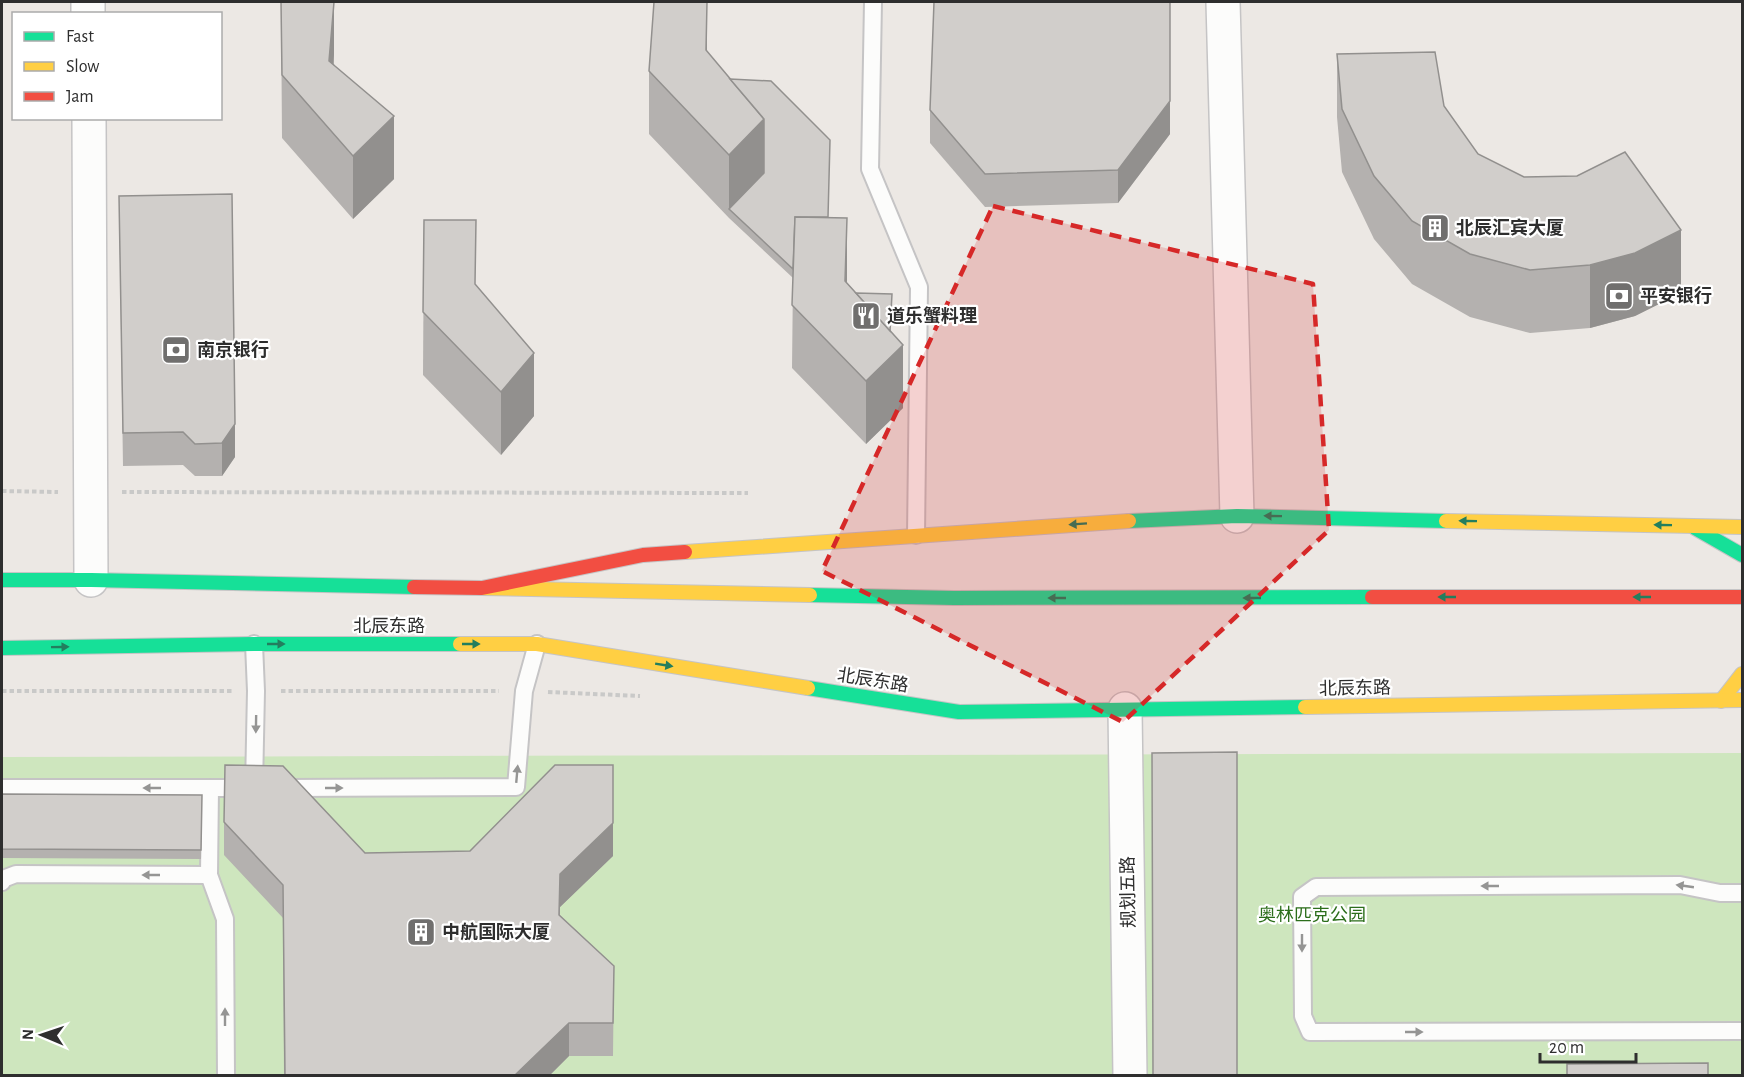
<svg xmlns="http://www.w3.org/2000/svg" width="1744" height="1077" viewBox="0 0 1744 1077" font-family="'Alegreya Sans','Noto Sans SC',sans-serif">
	<rect width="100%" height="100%" fill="#ece8e4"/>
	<polygon fill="#cee6be" points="1742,753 1742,1075 2,1075 2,757"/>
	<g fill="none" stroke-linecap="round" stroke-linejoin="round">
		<g stroke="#c5c4c5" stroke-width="20">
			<g id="lane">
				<polyline points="873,2 870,169 919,287 916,535"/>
				<polyline points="254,644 256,691 254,787"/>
				<polyline points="2,788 245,788"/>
				<polyline points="210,788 209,875 225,919 226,1076"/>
				<polyline points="283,788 516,787 524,691 537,644"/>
				<polyline points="2,882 3,879 16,874 209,875"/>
				<polyline points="1742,893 1720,893 1680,885 1316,887 1302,897 1303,1016 1310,1032 1742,1031"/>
			</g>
		</g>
		<g stroke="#c5c4c5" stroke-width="36">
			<g id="street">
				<polyline points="88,2 88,14"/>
				<polyline points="1223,2 1237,516"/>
				<polyline points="89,118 91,580"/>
				<polyline points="1125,709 1130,1076"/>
			</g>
		</g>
		<g stroke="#c5c4c5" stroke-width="16">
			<g id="fast">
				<polyline points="1129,521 1237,516 1446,521"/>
				<polyline points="1695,528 1742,555"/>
				<polyline points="2,580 91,580 414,587"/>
				<polyline points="810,595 954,598 1372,597"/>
				<polyline points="2,648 254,644 460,644"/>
				<polyline points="808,688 959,712 1305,707"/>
			</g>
		</g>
		<g stroke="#c5c4c5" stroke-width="16">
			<g id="slow">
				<polyline points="1446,521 1742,527"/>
				<polyline points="685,552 1129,521"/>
				<polyline points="482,588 810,595"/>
				<polyline points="460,644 537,644 808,688"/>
				<polyline points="1721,701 1742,674"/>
				<polyline points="1305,707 1742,700"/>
			</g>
		</g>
		<g stroke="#c5c4c5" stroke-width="16">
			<g id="jam">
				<polyline points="414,587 482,588 643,555 685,552"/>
				<polyline points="1372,597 1742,597"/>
			</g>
		</g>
		<g stroke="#c9c9c8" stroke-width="4" stroke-dasharray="4.5 3" stroke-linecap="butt">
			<polyline points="2,491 58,492"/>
			<polyline points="122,492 748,493"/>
			<polyline points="2,691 232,691"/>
			<polyline points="281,691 499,691"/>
			<polyline points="548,692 640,696"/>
		</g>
		<use href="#lane" stroke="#fcfcfb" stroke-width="16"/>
		<use href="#street" stroke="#fcfcfb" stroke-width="33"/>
		<use href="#fast" stroke="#16e098" stroke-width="14"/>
		<use href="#slow" stroke="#ffcf43" stroke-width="14"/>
		<use href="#jam" stroke="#f24e42" stroke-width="14"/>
	</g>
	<g fill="#b4b1af">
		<polygon points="281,2 334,2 334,64 394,179 353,219 282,138"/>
		<polygon points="707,52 828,217 847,283 891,331 903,408 866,444 792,368 793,278 729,218 649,134 649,71"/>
		<polygon points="1337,54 1444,106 1478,154 1681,293 1635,316 1590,328 1530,333 1470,317 1412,284 1374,239 1342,172 1337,117"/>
		<polygon points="930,110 1170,134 1118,203 985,207 930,143"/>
		<polygon points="119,196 235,457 222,476 195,476 183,465 123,466"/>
		<polygon points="424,220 476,285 534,416 501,455 423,375"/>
		<polygon points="2,794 202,795 201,859 2,858"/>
		<polygon points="224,822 365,853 613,856 560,907 560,915 614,966 613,1056 569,1056 549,1076 284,1076 283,918 224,855"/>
	</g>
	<g fill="#92908e">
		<polygon points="334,2 334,54 329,124 329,61"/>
		<polygon points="707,2 707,47 706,105 706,50"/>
		<polygon points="1170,2 1170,134 1118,203 1118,170"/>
		<polygon points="394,116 394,179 353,219 353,156"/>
		<polygon points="764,119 764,182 729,209 729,155"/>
		<polygon points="847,218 847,281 845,335 845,281"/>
		<polygon points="1681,230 1681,293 1635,316 1590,328 1590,265"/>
		<polygon points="903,345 903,408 866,444 866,381"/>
		<polygon points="534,353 534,416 501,455 501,392"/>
		<polygon points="235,424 235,457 222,476 222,443"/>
		<polygon points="613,823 613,856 560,907 559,947 560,874"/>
		<polygon points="569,1023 569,1056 549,1076 514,1076"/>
	</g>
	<g fill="#d1cecb" stroke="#92908e" stroke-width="1.5">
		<polygon points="281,2 334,2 329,61 394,116 353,156 282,75"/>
		<polygon points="654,2 707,2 706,50 764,119 729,155 649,71"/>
		<polygon points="934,2 1170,2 1170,101 1118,170 985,174 930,110"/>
		<polygon points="1435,52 1444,106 1478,154 1524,177 1577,176 1625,152 1681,230 1635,253 1590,265 1530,270 1470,254 1412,221 1374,176 1342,109 1337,54"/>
		<polygon points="730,79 771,81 830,140 828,217 795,217 793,269 729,209 764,173 764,119"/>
		<polygon points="232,194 235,424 222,443 195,444 183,432 123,433 119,196"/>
		<polygon points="795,217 847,218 845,281 903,345 866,381 792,305"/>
		<polygon points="424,220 476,220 475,284 534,353 501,392 423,312"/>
		<polygon points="856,293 892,294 890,331"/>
		<polygon points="1237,752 1237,1076 1153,1076 1152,753"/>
		<polygon points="225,765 283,766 365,853 470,851 555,765 613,765 613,823 560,874 559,915 614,966 613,1023 569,1023 514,1076 285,1076 283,885 224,822"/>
		<polygon points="2,794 202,795 201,850 2,849"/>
		<polygon points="1708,1063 1708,1076 1567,1076 1567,1064"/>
	</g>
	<defs><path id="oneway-solid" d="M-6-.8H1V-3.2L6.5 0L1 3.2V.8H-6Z" transform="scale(1.5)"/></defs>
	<g fill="#237e5e">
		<use href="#oneway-solid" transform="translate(1273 516) rotate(-179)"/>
		<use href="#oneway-solid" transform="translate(1468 521) rotate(-179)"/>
		<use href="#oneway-solid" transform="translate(1078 524) rotate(176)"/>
		<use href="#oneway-solid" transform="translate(1663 525) rotate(-179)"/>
		<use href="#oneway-solid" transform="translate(1447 597) rotate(180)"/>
		<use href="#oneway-solid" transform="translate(1642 597) rotate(180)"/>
		<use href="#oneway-solid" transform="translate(1057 598) rotate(180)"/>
		<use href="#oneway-solid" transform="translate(1252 598) rotate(180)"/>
		<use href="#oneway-solid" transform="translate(276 644)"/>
		<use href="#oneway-solid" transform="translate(471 644)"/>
		<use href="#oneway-solid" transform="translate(60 647) rotate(-1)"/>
		<use href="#oneway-solid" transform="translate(664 665) rotate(9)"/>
	</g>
	<g fill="#959594">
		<use href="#oneway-solid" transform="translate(256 724) rotate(91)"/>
		<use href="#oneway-solid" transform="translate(517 774) rotate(-85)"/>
		<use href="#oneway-solid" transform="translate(152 788) rotate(180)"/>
		<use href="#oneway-solid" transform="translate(334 788)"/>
		<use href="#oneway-solid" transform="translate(151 875) rotate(-180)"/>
		<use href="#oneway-solid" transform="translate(1490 886) rotate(180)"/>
		<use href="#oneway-solid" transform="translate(1685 886) rotate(-172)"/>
		<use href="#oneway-solid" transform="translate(1302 943) rotate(90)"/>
		<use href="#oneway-solid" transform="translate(225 1017) rotate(-90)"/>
		<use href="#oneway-solid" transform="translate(1414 1032)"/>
	</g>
	<path fill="#d62828" fill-opacity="0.2" stroke="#d62828" stroke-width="4.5" stroke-dasharray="12 8" stroke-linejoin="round" d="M993,206L1313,284L1329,530L1123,722L822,571Z"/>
	<defs>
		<g id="building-square" transform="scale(1.5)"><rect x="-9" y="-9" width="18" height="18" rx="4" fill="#706f6e" stroke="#fff"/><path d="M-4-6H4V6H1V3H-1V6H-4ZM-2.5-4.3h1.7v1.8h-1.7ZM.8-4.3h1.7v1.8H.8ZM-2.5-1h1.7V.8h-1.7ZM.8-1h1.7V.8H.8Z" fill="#fff"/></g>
		<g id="bank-square" transform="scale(1.5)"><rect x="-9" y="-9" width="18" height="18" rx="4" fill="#706f6e" stroke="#fff"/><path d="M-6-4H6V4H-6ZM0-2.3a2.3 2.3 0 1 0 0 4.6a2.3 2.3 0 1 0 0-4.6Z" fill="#fff"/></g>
		<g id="restaurant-square" transform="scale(1.5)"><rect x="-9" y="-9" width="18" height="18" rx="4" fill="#706f6e" stroke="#fff"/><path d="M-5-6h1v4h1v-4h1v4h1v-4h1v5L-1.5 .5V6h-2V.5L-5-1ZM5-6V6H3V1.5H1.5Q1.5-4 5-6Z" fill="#fff"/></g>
	</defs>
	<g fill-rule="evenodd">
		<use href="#building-square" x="1435" y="228"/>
		<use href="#bank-square" x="1619" y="296"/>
		<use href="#restaurant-square" x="866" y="316"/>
		<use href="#bank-square" x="176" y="350"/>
		<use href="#building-square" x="421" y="932"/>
	</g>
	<g text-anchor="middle" stroke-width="4.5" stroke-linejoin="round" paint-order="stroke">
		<g font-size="18" font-weight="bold" fill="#2e2e2e" stroke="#fff" text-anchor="start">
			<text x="1456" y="234">北辰汇宾大厦</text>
			<text x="1640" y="302">平安银行</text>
			<text x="887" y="322">道乐蟹料理</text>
			<text x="197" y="356">南京银行</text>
			<text x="442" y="938">中航国际大厦</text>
		</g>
		<g font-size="18" fill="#2e2e2e" stroke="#fff">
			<text x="389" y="632">北辰东路</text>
			<text transform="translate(873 680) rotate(9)" y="6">北辰东路</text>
			<text transform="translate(1355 688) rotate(-1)" y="6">北辰东路</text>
			<text transform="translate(1128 892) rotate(-91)" y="6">规划五路</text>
		</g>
		<g font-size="18" fill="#2c6e1b" stroke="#fff">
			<text x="1312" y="921">奥林匹克公园</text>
		</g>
	</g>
	<rect width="1744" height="1077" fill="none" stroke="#2e2e2e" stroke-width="6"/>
	<rect x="12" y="12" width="210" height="108" fill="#ffffff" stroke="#ababab" stroke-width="1.5"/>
	<rect x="24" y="32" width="30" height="9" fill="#16e098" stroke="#ababab" stroke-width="1.5"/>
	<text x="66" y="42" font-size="18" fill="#2e2e2e">Fast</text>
	<rect x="24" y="62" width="30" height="9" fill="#ffcf43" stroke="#ababab" stroke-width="1.5"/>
	<text x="66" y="72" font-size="18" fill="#2e2e2e">Slow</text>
	<rect x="24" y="92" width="30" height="9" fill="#f24e42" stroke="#ababab" stroke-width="1.5"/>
	<text x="66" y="102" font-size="18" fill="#2e2e2e">Jam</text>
	<g transform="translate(42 1035) rotate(272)" stroke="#ffffff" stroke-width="4.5" paint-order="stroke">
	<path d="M0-4.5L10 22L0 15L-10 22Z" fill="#2e2e2e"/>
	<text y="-9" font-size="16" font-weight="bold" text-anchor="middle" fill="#2e2e2e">N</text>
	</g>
	<path d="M1540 1053v9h96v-9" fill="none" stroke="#2e2e2e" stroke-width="3"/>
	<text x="1549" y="1053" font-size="18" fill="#2e2e2e" stroke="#ffffff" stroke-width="4.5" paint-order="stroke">20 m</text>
</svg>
